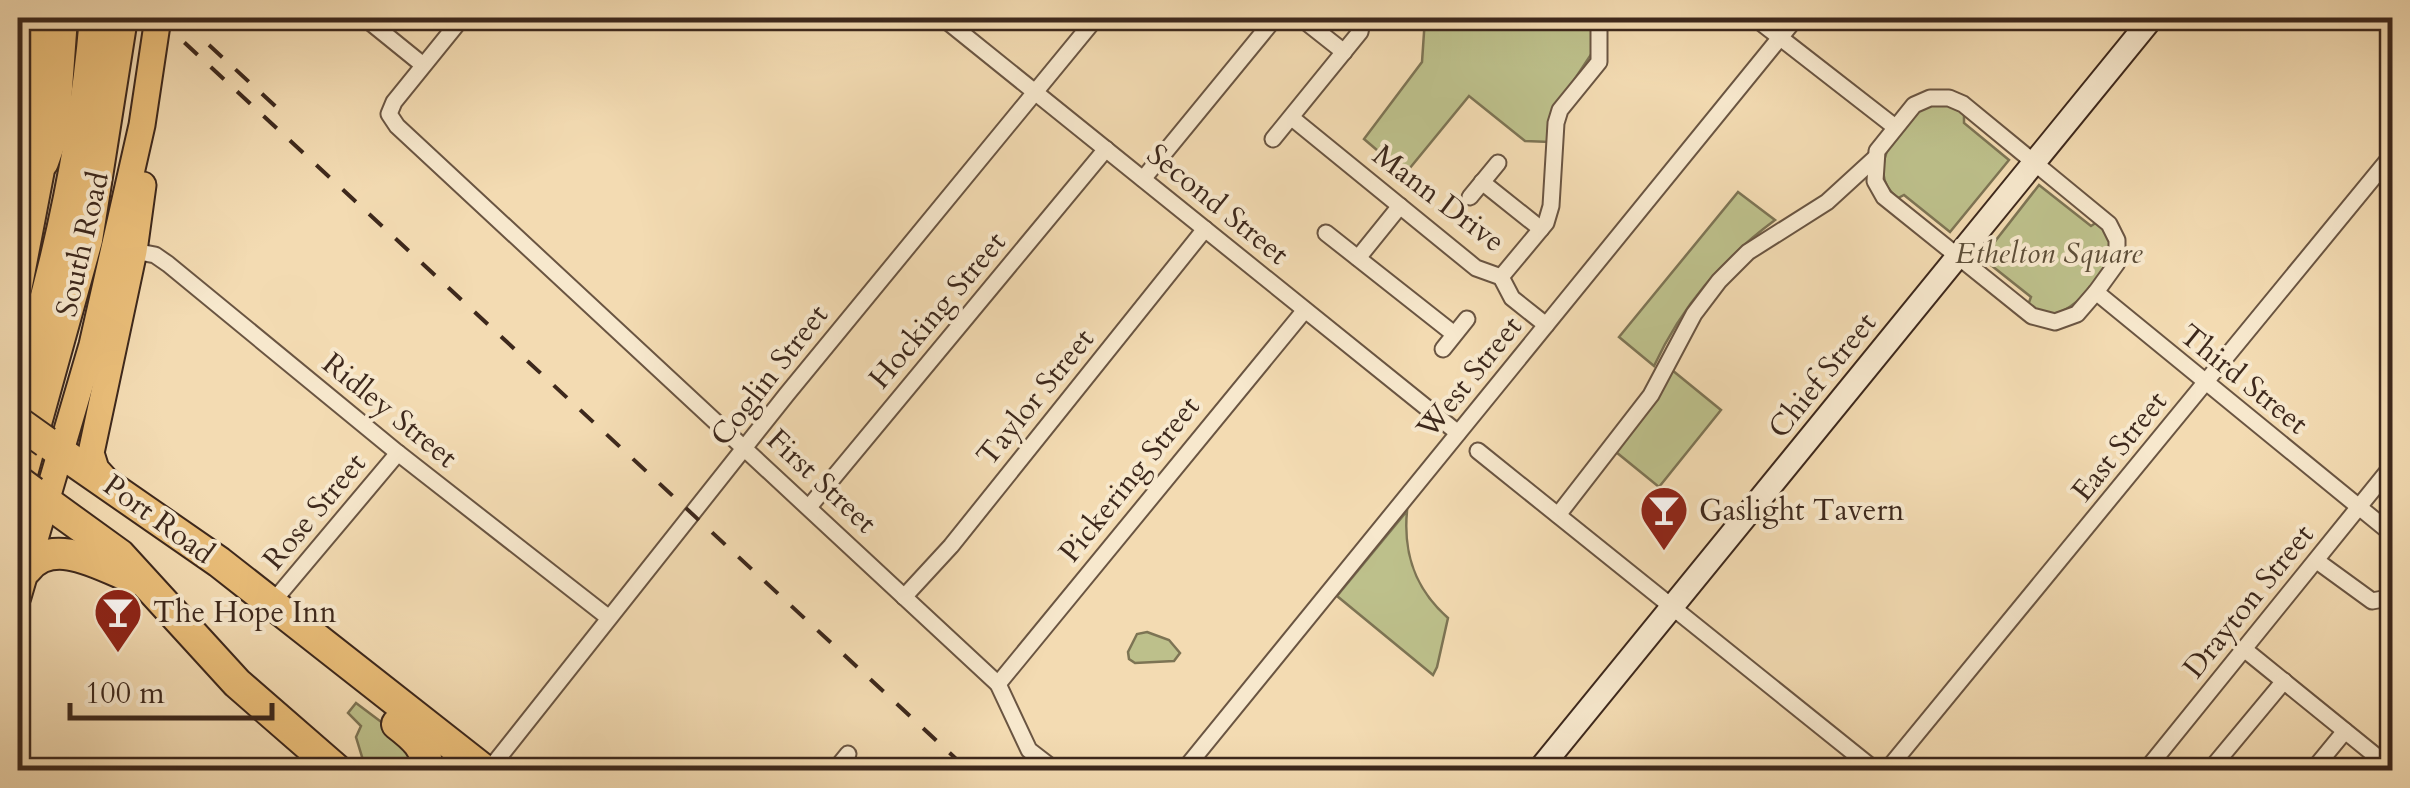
<svg xmlns="http://www.w3.org/2000/svg" width="2410" height="788" viewBox="0 0 2410 788" font-family="Cardo,serif">
	<rect width="100%" height="100%" fill="#f3dbb2"/>
	<filter id="stains"><feTurbulence type="fractalNoise" baseFrequency=".002" numOctaves="4"/><feColorMatrix values="0 0 0 0 .2 0 0 0 0 .09 0 0 0 0 .02 0 0 0 .5 -.17"/></filter>
	<radialGradient id="worn" r=".72"><stop offset=".6" stop-color="#630" stop-opacity="0"/><stop offset="1" stop-color="#630" stop-opacity=".3"/></radialGradient>
	<g fill="#bdc08b" stroke="#7d7454" stroke-width="2.5">
		<polygon points="1425,18 1591,18 1596,47 1553,112 1550,142 1525,141 1469,96 1405,174 1364,139 1422,62"/>
		<path d="M1937,103L1952,105L1964,114V123L2009,160L1950,232L1904,195L1898,198C1860,172 1903,110 1937,103Z"/>
		<path d="M2039,185L2091,226L2097,222C2103,228 2109,233 2110,241C2115,265 2075,315 2050,314C2042,314 2035,309 2028,305L2031,297L1982,258Z"/>
		<path d="M1738,192L1775,220C1721,260 1682,306 1654,366L1619,337Z"/>
		<polygon points="1672,370 1721,410 1659,487 1616,452 1657,399"/>
		<path d="M1407,511C1403,554 1415,589 1448,618L1437,667L1433,675L1337,596Z"/>
		<polygon points="1147,632 1169,640 1180,653 1174,661 1135,663 1129,659 1128,652 1137,634"/>
		<polygon points="356,703 404,739 419,770 366,770 356,737 361,726 348,713"/>
	</g>
	<g fill="none" stroke-linecap="round" stroke-linejoin="round">
		<g stroke="#6a5542" stroke-width="19">
			<g id="street">
				<polyline points="365,18 423,65"/>
				<polyline points="462,18 394,102 389,114 397,126 998,684 1029,750 1055,770"/>
				<polyline points="943,18 1458,433"/>
				<polyline points="1301,18 1344,52"/>
				<polyline points="1755,18 1895,127"/>
				<polygon points="1930,98 1949,98 1963,104 2109,224 2117,240 2117,263 2096,292 2077,314 2055,322 2032,316 1884,197 1875,181 1877,151 1914,105"/>
				<polyline points="1292,118 1476,268 1501,277 1512,298 1546,325"/>
				<polyline points="1273,139 1360,32 1363,18"/>
				<polyline points="1143,179 1275,18"/>
				<polyline points="1482,182 1541,229"/>
				<polyline points="1470,197 1498,163"/>
				<polyline points="1326,233 1454,334"/>
				<polyline points="134,251 155,255 168,264 398,453 609,618"/>
				<polyline points="1358,258 1400,206"/>
				<polyline points="1501,277 1546,223 1551,206 1556,123 1560,110 1599,62 1599,18"/>
				<polyline points="2096,292 2392,534"/>
				<polyline points="1443,349 1467,319"/>
				<polyline points="1478,451 1875,770"/>
				<polyline points="809,507 1106,149"/>
				<polyline points="1558,515 1651,395 1694,314 1719,281 1748,252 1827,202 1874,159"/>
				<polyline points="2317,561 2372,601 2383,599 2392,591"/>
				<polyline points="904,597 951,546 1205,229"/>
				<polyline points="271,604 398,453"/>
				<polyline points="2244,649 2392,769"/>
				<polyline points="998,684 1305,310"/>
				<polyline points="489,770 787,394 1096,18"/>
				<polyline points="835,770 848,754"/>
				<polyline points="1184,770 1796,18"/>
				<polyline points="1887,770 2392,155"/>
				<polyline points="2146,770 2392,466"/>
				<polyline points="2210,770 2284,681"/>
				<polyline points="2313,770 2345,731"/>
			</g>
		</g>
		<g stroke="#3d281c" stroke-width="26">
			<polyline id="secondary" points="1539,770 2152,18"/>
		</g>
		<g stroke="#3d281c" stroke-width="29">
			<g id="primary">
				<polyline points="18,293 43,162 42,18"/>
				<polyline points="106,480 96,469 91,453 134,251 143,185"/>
				<polyline points="18,597 92,345 142,125 158,18"/>
			</g>
		</g>
		<g stroke="#3d281c" stroke-width="34">
			<g id="highway">
				<polyline points="43,162 54,131 62,18"/>
				<path d="M18,393C57,270 84,146 95,18"/>
				<polyline points="46,442 219,562 484,770"/>
				<polyline points="18,488 87,240 122,18"/>
				<polyline points="33,492 120,555 237,683 337,770"/>
				<path d="M27,569C53,535 104,567 135,579"/>
				<path d="M397,724C414,737 427,748 428,770"/>
			</g>
		</g>
		<use href="#street" stroke="#f7e8cd" stroke-width="15"/>
		<use href="#secondary" stroke="#f7e8cd" stroke-width="22"/>
		<use href="#primary" stroke="#eabe79" stroke-width="25"/>
		<use href="#highway" stroke="#eabe79" stroke-width="30"/>
		<g stroke="#3d281c" stroke-width="4" stroke-dasharray="18 18" stroke-linecap="butt">
			<polyline points="158,18 968,770"/>
			<polyline points="209,45 286,116"/>
		</g>
		<g stroke="#3d281c" stroke-width="34" stroke-linecap="butt">
			<g id="highway-bridge">
				<polyline points="18,422 46,442"/>
				<polyline points="18,481 33,492"/>
			</g>
		</g>
		<use href="#highway-bridge" stroke="#eabe79" stroke-width="30"/>
	</g>
	<defs>
		<g id="bar-pin" transform="scale(2.5)"><path d="M0 17L-7.5 6A9.5 9.5 0 1 1 7.5 6Z" fill="#8f2418" stroke="#f7e8cd"/><path d="M-6-5H6L.8 .8V4.5H3.5V6h-7V4.5H-.8V.8Z" fill="#fff"/></g>
	</defs>
	<g fill-rule="evenodd">
		<use href="#bar-pin" x="1664" y="510"/>
		<use href="#bar-pin" x="118" y="612"/>
	</g>
	<g text-anchor="middle" stroke-width="8" stroke-linejoin="round" paint-order="stroke">
		<g font-size="30" fill="#3d281c" stroke="#f7e8cd">
			<text transform="translate(1439 198) rotate(37)" y="10">Mann Drive</text>
			<text transform="translate(1218 204) rotate(39)" y="10">Second Street</text>
			<text transform="translate(82 244) rotate(-77)" y="10">South Road</text>
			<text transform="translate(937 310) rotate(-50)" y="10">Hocking Street</text>
			<text transform="translate(769 375) rotate(-52)" y="10">Coglin Street</text>
			<text transform="translate(1822 375) rotate(-51)" y="10">Chief Street</text>
			<text transform="translate(1469 377) rotate(-51)" y="10">West Street</text>
			<text transform="translate(2244 379) rotate(39)" y="10">Third Street</text>
			<text transform="translate(1035 397) rotate(-51)" y="10">Taylor Street</text>
			<text transform="translate(390 410) rotate(39)" y="10">Ridley Street</text>
			<text transform="translate(2119 446) rotate(-51)" y="10">East Street</text>
			<text transform="translate(1129 479) rotate(-51)" y="10">Pickering Street</text>
			<text transform="translate(822 481) rotate(43)" y="10">First Street</text>
			<text transform="translate(314 511) rotate(-50)" y="10">Rose Street</text>
			<text transform="translate(159 519) rotate(36)" y="10">Port Road</text>
			<text transform="translate(2248 601) rotate(-51)" y="10">Drayton Street</text>
		</g>
		<g font-size="30" font-style="italic" fill="#5d4e38" stroke="#f7e8cd">
			<text x="2049" y="263">Ethelton Square</text>
		</g>
		<g font-size="30" fill="#3d281c" stroke="#f7e8cd" text-anchor="start">
			<text x="1699" y="520">Gaslight Tavern</text>
			<text x="153" y="622">The Hope Inn</text>
		</g>
	</g>
	<rect width="2410" height="788" fill="none" stroke="#f3dbb2" stroke-width="60"/>
	<rect x="20" y="20" width="2370" height="748" fill="none" stroke="#3d281c" stroke-width="5"/>
	<rect x="30" y="30" width="2350" height="728" fill="none" stroke="#3d281c" stroke-width="2.5"/>
	<path d="M70 703v15h202v-15" fill="none" stroke="#3d281c" stroke-width="5"/>
	<text x="85" y="703" font-size="30" fill="#3d281c" stroke="#f7e8cd" stroke-width="8" paint-order="stroke">100 m</text>
	<rect width="100%" height="100%" filter="url(#stains)"/>
	<rect width="100%" height="100%" fill="url(#worn)"/>
</svg>
